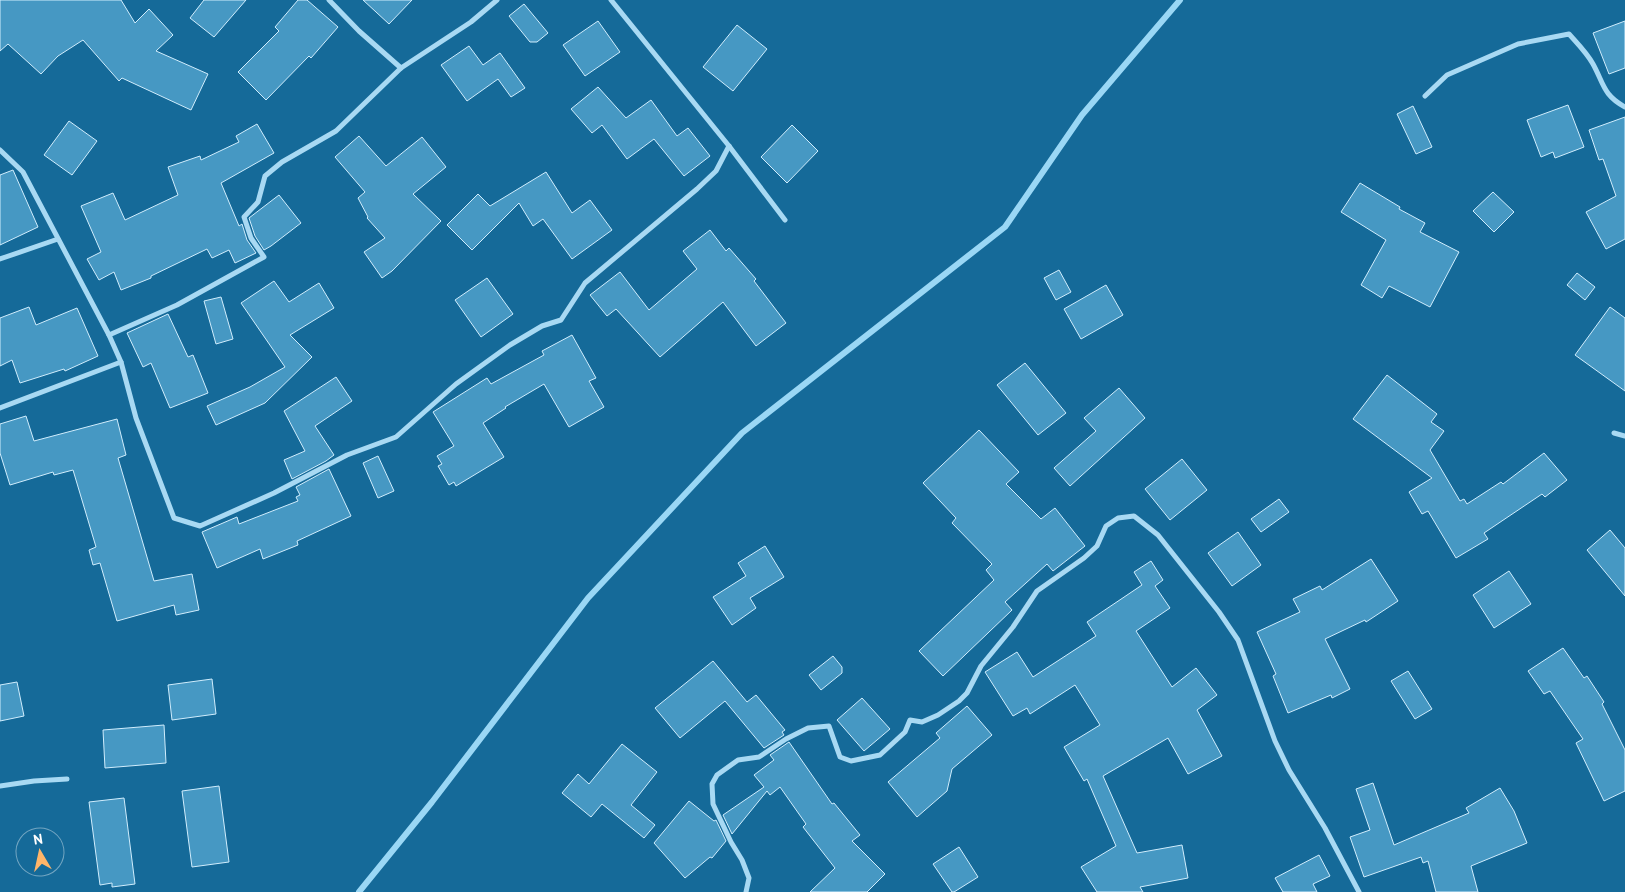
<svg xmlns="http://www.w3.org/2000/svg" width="1625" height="892" viewBox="0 0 1625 892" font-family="'PT Sans',sans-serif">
	<rect width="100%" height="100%" fill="#156a99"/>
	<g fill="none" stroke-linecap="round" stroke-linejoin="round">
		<polyline stroke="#9ad7f5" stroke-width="6" points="359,892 432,802 588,598 742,433 1005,227 1082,115 1180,0"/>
	</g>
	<g fill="#4698c3" stroke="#d0edfd">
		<polygon points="0,0 121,0 135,23 149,9 173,35 156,51 208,74 191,110 122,78 119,81 83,40 58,56 41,74 8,44 0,51"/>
		<polygon points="204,0 246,0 214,37 190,18"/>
		<polygon points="298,0 307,0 338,27 311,58 309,56 266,100 238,72 279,31 275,27"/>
		<polygon points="363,0 412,0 389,24"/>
		<polygon points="524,4 548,33 537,42 530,42 509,16"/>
		<polygon points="598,21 620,52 585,76 563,45"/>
		<polygon points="1625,21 1625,68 1609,74 1593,33"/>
		<polygon points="737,25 767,49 733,91 703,67"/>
		<polygon points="469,46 483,65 500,53 525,88 511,97 498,79 467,101 441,65"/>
		<polygon points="598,87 626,118 651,100 677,136 688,128 710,156 684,176 654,139 627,159 602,125 592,133 571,109"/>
		<polygon points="1568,105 1584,147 1555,158 1553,152 1541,157 1527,120"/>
		<polygon points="1413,106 1432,147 1416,154 1397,114"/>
		<polygon points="1625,117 1625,239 1606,249 1586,212 1616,196 1603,159 1599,160 1589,130"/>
		<polygon points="69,121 97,141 72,175 44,155"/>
		<polygon points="257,124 274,153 221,183 239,226 242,224 247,240 256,253 235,263 229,250 212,258 207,249 151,276 151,278 121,290 114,272 99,280 87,259 101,252 81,206 113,193 125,220 178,195 168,167 200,156 201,160 239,142 236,136"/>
		<polygon points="792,125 818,151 787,183 761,157"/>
		<polygon points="359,136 386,166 422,137 446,167 413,194 441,221 392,271 382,278 364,252 385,238 367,218 368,217 358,198 365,192 335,157"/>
		<polygon points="13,170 38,227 0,245 0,175"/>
		<polygon points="546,172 572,213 590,200 612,230 572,259 543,219 533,226 519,203 472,250 447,225 478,194 490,206"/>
		<polygon points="1360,183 1400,207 1399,209 1425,223 1420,232 1459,252 1430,307 1389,286 1382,298 1361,285 1386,240 1341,212"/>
		<polygon points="1493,192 1514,212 1494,232 1473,211"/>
		<polygon points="279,195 301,223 271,246 264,250 255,236 249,218"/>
		<polygon points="710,230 726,251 729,248 756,279 754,281 786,323 756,346 723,302 660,357 616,309 607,316 590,295 620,272 649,310 697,269 683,251"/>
		<polygon points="1059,270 1071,292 1056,300 1044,278"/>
		<polygon points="1577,273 1595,287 1585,300 1567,285"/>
		<polygon points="487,278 513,314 481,337 455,300"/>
		<polygon points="274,281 289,302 319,283 334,308 290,335 312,357 265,403 216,425 207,406 250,387 285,367 241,303"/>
		<polygon points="1106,285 1123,315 1081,339 1064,309"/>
		<polygon points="221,297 233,339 216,344 204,301"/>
		<polygon points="29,307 36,325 77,308 98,356 65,371 64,369 20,383 12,360 0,366 0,318"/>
		<polygon points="1610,307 1625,318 1625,391 1575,355"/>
		<polygon points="168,314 188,357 193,355 208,393 170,408 151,363 143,367 127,333"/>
		<polygon points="572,335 596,378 589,381 604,407 569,427 544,384 505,407 506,408 483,423 504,457 456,486 454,482 449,485 438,466 442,464 437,456 454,446 433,412 487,378 491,384 544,355 542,351"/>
		<polygon points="1025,363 1066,413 1038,435 997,385"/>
		<polygon points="1387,375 1437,414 1431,422 1444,431 1430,450 1460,501 1464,499 1467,504 1501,482 1503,484 1544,453 1567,480 1545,497 1542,494 1484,533 1488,539 1456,558 1428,511 1422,514 1409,492 1432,478 1353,419"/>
		<polygon points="336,377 352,401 315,426 334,455 326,461 292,479 284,460 305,451 284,411"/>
		<polygon points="1119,388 1145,418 1070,486 1054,468 1096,431 1084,418"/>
		<polygon points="26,416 34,441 117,419 126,455 118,458 154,581 192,574 199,610 176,615 174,605 117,621 100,563 93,565 89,550 96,547 73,470 54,475 53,472 10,485 0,453 0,424"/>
		<polygon points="979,430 1019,472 1006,484 1041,519 1055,508 1085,546 1053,571 1047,564 1005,602 1012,610 943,676 919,651 994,580 986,570 992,564 952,523 956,518 923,483"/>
		<polygon points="378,456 394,491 378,498 363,463"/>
		<polygon points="1182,459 1207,490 1170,520 1145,489"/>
		<polygon points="329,469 351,516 297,541 298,545 263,559 260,549 217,568 202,532 237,517 239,524 298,501 296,497 300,495 296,487"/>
		<polygon points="1279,499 1289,512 1261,532 1251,519"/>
		<polygon points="1610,530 1625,548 1625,596 1587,550"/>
		<polygon points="1238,532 1261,565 1232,586 1208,553"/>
		<polygon points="765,546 784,577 750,598 756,608 732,625 713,597 746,576 738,563"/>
		<polygon points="1371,559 1398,601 1366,622 1365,620 1325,639 1350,689 1332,698 1331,695 1288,713 1273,676 1276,674 1257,632 1300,612 1293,599 1320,586 1322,590"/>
		<polygon points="1151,561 1163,580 1155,586 1170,608 1136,631 1172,687 1196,668 1217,695 1197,710 1222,756 1188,774 1168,738 1103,776 1137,853 1182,845 1188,878 1140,887 1143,892 1097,892 1081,867 1116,846 1087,779 1084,781 1064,747 1100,725 1075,685 1030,714 1027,708 1013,716 985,672 1017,652 1033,677 1096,636 1087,622 1142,585 1134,572"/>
		<polygon points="1509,571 1531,604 1494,628 1473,595"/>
		<polygon points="1563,648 1584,678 1587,676 1604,702 1602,704 1625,750 1625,791 1604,801 1576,743 1583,739 1550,691 1544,694 1528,671"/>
		<polygon points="833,656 842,667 842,673 821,690 809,675"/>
		<polygon points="713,661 747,702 756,695 785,730 782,732 784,735 764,748 725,701 680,738 655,708"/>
		<polygon points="1408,671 1432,709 1415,719 1391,681"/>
		<polygon points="212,679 216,714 172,720 168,685"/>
		<polygon points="17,682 24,716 0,721 0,685"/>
		<polygon points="862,698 890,729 864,751 837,720"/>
		<polygon points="967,706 992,735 952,769 947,791 917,817 888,782 940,738 936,733"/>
		<polygon points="164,725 166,763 105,768 103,730"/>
		<polygon points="789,742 832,804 834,803 860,835 852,841 885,874 867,892 810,892 835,868 803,827 806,824 780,787 770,795 767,791 732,834 723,815 764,787 754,775 774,760 770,755"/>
		<polygon points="622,744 657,772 631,805 655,825 644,838 602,804 591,817 562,793 578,774 589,784"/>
		<polygon points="1373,783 1394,845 1469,813 1466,808 1500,788 1514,811 1527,843 1471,866 1478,892 1436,892 1428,861 1423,863 1421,857 1364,877 1350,837 1370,830 1356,789"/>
		<polygon points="219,786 229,862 192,867 182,791"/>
		<polygon points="124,798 135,884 112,887 112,883 100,885 89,802"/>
		<polygon points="689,801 714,821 716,820 726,841 712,858 710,857 685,878 654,843"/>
		<polygon points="959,847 978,877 954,892 952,892 933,864"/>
		<polygon points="1319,855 1330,876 1313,884 1317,892 1283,892 1275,878"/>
	</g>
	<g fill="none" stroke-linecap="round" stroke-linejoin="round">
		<g stroke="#a8d9f3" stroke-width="5">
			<polyline points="329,0 359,31 401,68"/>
			<polyline points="611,0 729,146 785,220"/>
			<path d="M1425,96L1447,75L1518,44L1569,34C1577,43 1587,53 1593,64C1604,84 1603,95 1625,107"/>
			<polyline points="0,150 23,172 109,335 121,362 136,418 174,518 200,526 274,493 347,455 396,437 456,384 510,345 542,326 561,320 585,283 697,189 716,171 729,146"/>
			<polyline points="0,259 58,239"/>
			<polyline points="109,335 177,305 264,257 251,238 244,217 258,202 265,176 282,162 336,131 401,68 471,22 497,0"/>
			<polyline points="0,408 121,362"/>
			<polyline points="1614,433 1625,436"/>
			<polyline points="0,786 34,781 67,779"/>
			<polyline points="746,892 749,878 742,860 731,842 713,804 712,784 717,775 738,760 759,757 786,739 808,728 829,726 840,757 851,761 880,755 905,732 910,720 922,722 938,715 959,701 967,693 981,666 1013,627 1037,591 1084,558 1097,546 1106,526 1118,518 1134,516 1158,535 1219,612 1238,640 1275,741 1289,770 1325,828 1359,892"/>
		</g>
	</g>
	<g transform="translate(40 852) rotate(351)"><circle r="24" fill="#156a99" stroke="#73a6c2"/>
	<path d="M0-4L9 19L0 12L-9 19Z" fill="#ffb569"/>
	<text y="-8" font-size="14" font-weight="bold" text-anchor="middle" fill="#ffffff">N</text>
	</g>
</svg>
